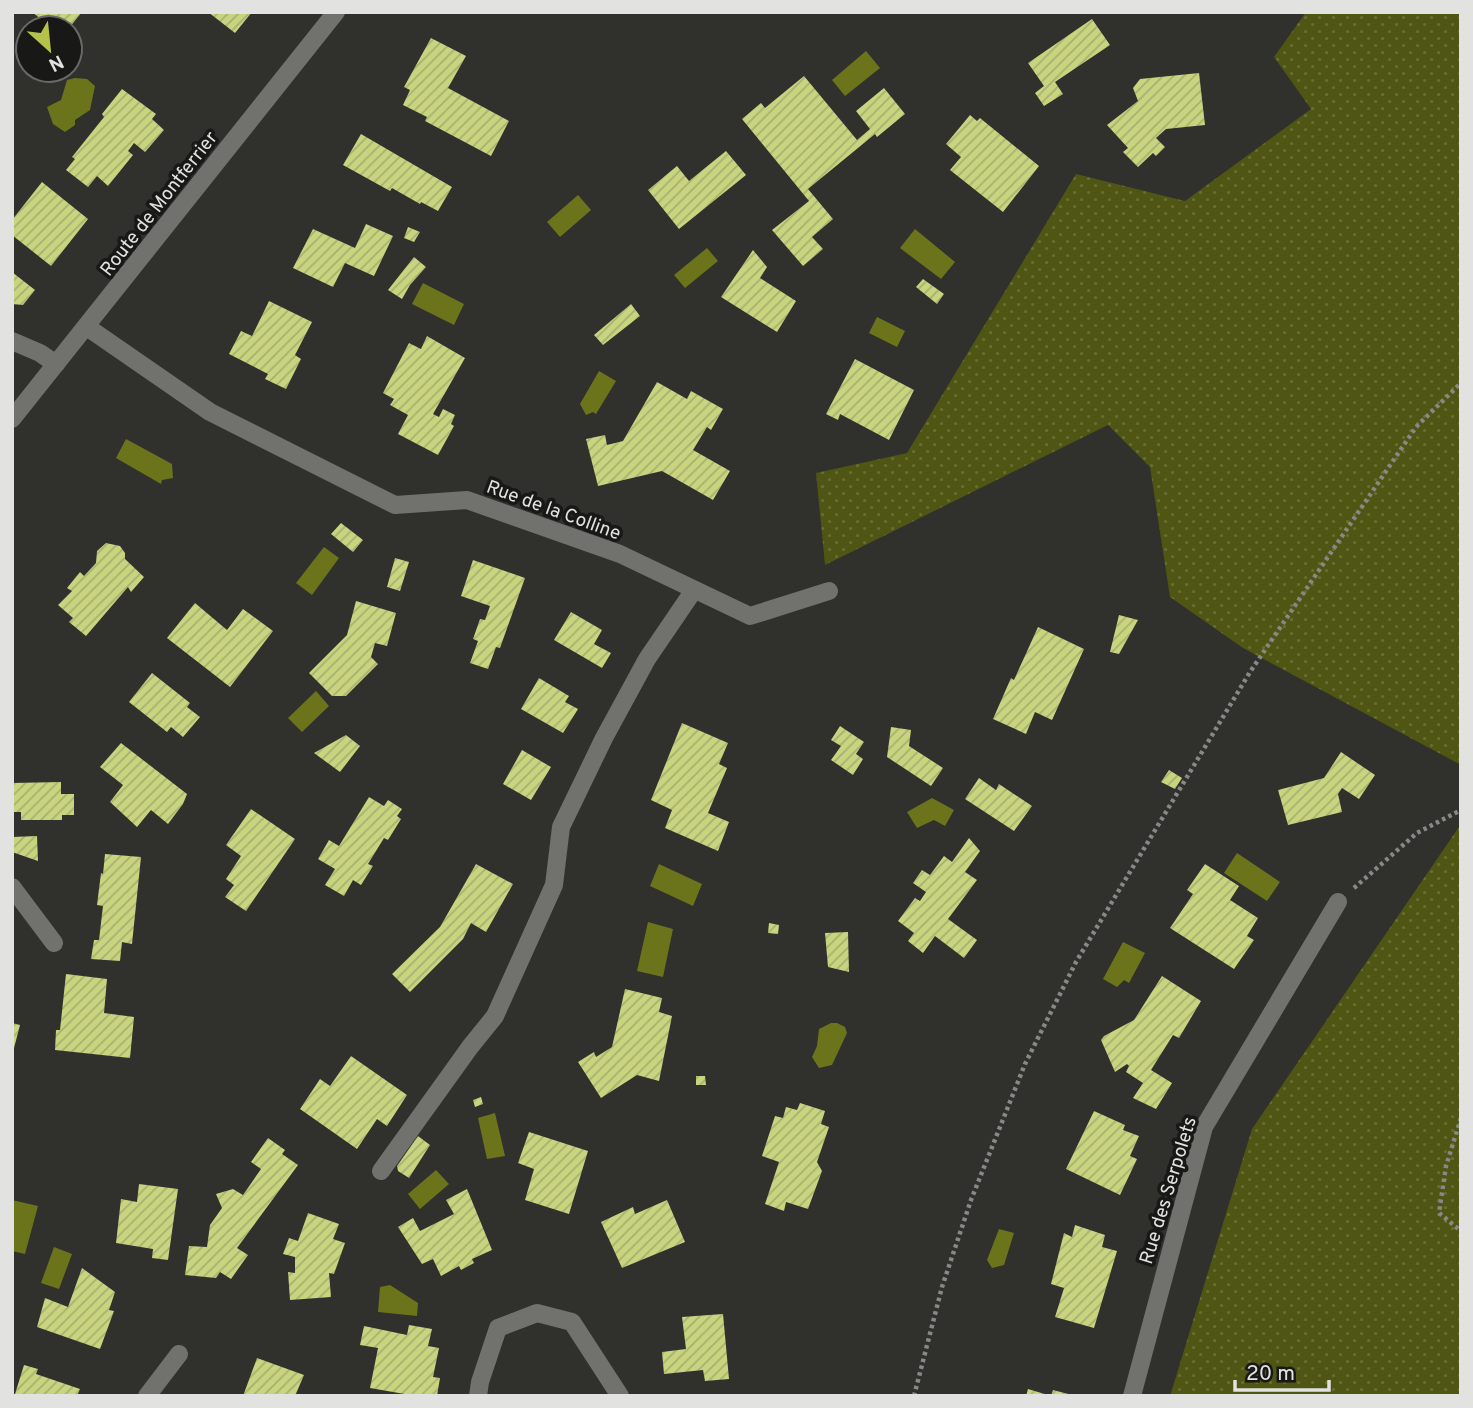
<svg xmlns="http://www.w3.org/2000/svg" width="1473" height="1408" viewBox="0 0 1473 1408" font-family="Overpass,sans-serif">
	<defs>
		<pattern id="grass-dots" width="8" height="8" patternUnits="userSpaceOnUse" patternTransform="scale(1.75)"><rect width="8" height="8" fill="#4f5512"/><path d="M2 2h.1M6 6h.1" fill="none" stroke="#686d34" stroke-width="1.8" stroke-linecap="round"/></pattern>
		<pattern id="building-hatch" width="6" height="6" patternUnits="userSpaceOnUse" patternTransform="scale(1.75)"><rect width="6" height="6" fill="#c9d47f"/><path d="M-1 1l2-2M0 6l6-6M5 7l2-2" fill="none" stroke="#a8b070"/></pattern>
	</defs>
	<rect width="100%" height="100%" fill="#30302d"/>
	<g fill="url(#grass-dots)">
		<polygon points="1306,12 1461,12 1461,765 1243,648 1170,597 1150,467 1108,425 825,565 816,473 907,453 1076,174 1185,201 1311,109 1274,57"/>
		<polygon points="1461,824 1461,1396 1170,1396 1252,1129"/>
	</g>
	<g fill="#6c741b">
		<polygon points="866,51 880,68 845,96 832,80"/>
		<polygon points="75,78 87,79 95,86 90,110 75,120 75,125 65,132 53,124 47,107 61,100 67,80"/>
		<polygon points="578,195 591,210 560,237 547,222"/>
		<polygon points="915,229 955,262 941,279 900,248"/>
		<polygon points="707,248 718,261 685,288 674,275"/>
		<polygon points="423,283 464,304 454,325 412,304"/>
		<polygon points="877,317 905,331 897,347 869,333"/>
		<polygon points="599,371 616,381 596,414 593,412 586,415 580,404"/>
		<polygon points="126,439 172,464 173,478 162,480 161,484 116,458"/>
		<polygon points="324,547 339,558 312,595 296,583"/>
		<polygon points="316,691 329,706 302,732 288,718"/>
		<polygon points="932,798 954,810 945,826 934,820 917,828 907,812"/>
		<polygon points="1237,853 1280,882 1267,901 1224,873"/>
		<polygon points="659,864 702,884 693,906 650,886"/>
		<polygon points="648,922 673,929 663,977 637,971"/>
		<polygon points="1123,942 1145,953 1129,983 1124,980 1117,987 1103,979"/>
		<polygon points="831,1023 837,1023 845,1027 847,1033 832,1065 819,1068 812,1057 817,1046 819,1029"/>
		<polygon points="495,1113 505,1156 487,1159 478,1118"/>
		<polygon points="436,1170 449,1184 420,1209 408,1194"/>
		<polygon points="12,1200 38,1206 25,1254 12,1251"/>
		<polygon points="999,1229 1014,1233 1004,1265 992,1268 987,1260"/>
		<polygon points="54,1247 72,1254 59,1289 41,1283"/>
		<polygon points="390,1285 418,1303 417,1316 378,1312 380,1287"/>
	</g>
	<g fill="url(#building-hatch)">
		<polygon points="32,12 82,12 69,28 52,28"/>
		<polygon points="208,12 252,12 235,33"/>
		<polygon points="1092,19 1110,45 1055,82 1063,94 1044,106 1035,93 1044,86 1028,63"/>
		<polygon points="431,38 466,56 448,88 509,121 491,156 425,121 427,117 403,105 410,90 404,87"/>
		<polygon points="1199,73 1205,125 1166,129 1156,138 1165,147 1156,156 1153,153 1138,167 1123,152 1128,148 1107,125 1138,101 1133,88 1140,79"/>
		<polygon points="804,76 857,140 870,129 856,111 884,88 905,114 877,137 875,134 808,189 833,219 812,237 823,249 803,266 772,230 809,201 742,119 761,103 765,108"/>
		<polygon points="122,89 156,114 152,119 164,130 145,152 134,143 128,151 133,155 108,186 97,176 88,187 66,170 75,159 72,157 104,117 102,114"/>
		<polygon points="970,115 977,121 980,118 1039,166 1003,212 950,170 961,157 946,144"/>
		<polygon points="361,134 452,187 438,211 421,202 420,204 392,188 390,191 343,165"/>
		<polygon points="726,151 746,175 679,229 648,190 677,166 689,181"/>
		<polygon points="42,182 88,219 51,266 12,235 12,220"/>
		<polygon points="366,224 393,236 374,276 345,263 333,287 293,268 313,229 355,248"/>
		<polygon points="408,227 420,232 414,242 404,238"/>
		<polygon points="753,250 767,267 760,278 796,301 777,332 721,297"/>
		<polygon points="414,257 426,267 410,285 402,299 388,290"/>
		<polygon points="12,272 35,290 23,305 12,304"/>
		<polygon points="923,279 944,294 937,304 916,287"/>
		<polygon points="269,301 312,322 295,355 301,359 286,389 265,379 268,374 229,354 241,331 252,336"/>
		<polygon points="631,304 640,316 603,345 594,335"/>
		<polygon points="427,336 465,358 433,414 439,417 443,409 455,415 451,424 454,426 438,455 398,434 408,415 390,405 394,399 383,393 409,343 421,349"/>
		<polygon points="855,359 914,390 889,440 840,414 838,420 826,414"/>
		<polygon points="657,382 687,399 691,391 723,409 711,430 707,427 693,450 730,471 713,500 662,471 598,486 586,439 605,435 607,445 623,441"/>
		<polygon points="341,523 363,540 353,552 331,534"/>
		<polygon points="106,543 120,546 125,553 125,559 144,577 131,592 128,587 86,636 69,622 73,618 58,605 72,591 67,588 80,572 84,576 96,563 97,551"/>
		<polygon points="395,558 409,562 400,591 387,587"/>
		<polygon points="473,560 525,578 500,648 496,647 488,669 470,663 478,641 473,639 480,619 485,620 490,606 461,596"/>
		<polygon points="356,601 396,613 387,646 375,643 371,657 378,664 346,696 332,696 309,673 347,635"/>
		<polygon points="195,603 227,630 243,609 273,631 230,687 167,638"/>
		<polygon points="571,612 602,630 594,644 611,653 602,668 554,640"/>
		<polygon points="1119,615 1138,620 1119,654 1110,652"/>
		<polygon points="1038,627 1084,649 1052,720 1035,712 1026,734 993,719 1011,678 1014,680"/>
		<polygon points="152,673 190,703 187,707 200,717 183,737 171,727 167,732 129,702"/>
		<polygon points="539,678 569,696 565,702 578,709 563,733 521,709"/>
		<polygon points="682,723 728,743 719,764 727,768 708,813 729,822 718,851 665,828 672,810 651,800"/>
		<polygon points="840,726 864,742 856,754 863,759 853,775 831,760 841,746 831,740"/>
		<polygon points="891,727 911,730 909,746 943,768 931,786 887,757"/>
		<polygon points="346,735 360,746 340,772 314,753"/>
		<polygon points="121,743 187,794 183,804 168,824 151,810 137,827 110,802 123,785 100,767"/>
		<polygon points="522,750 551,767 531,800 503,784"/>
		<polygon points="1341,752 1375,775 1359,799 1342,788 1338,794 1342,812 1288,825 1278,790 1324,778"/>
		<polygon points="1169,770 1182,778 1175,789 1161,782"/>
		<polygon points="979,778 996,790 999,784 1032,806 1014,831 965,799"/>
		<polygon points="61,782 61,794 74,794 74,815 62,815 62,820 21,820 21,812 12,812 12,783"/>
		<polygon points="369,797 384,806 388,800 402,809 397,816 401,819 388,840 384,838 368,864 373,866 361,885 353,880 344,896 325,885 335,869 318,859 329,840 339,846"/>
		<polygon points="251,809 295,839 246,911 225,897 234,885 226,879 241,856 226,845"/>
		<polygon points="37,836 38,861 12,852 12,837"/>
		<polygon points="969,838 980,851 965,872 977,880 948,919 977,940 964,958 935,936 923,953 908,941 914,933 898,921 915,898 920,901 926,892 913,883 922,870 930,875 944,856 952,862"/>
		<polygon points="105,854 141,857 132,944 122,942 120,961 91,959 94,940 99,940 103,906 97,905 101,873 103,874"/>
		<polygon points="476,864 513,884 486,932 471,923 463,939 410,992 392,974 440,927"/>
		<polygon points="1205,864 1239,886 1230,900 1258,918 1247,936 1254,940 1234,969 1170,928 1193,894 1187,890"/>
		<polygon points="769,923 779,925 778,934 768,933"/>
		<polygon points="848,932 849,972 828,967 825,933"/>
		<polygon points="66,974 107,979 104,1013 134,1017 130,1058 55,1050 56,1030 60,1030"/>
		<polygon points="1162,976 1201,1001 1179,1038 1173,1035 1151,1070 1172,1083 1156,1109 1133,1098 1143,1083 1126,1072 1129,1066 1127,1064 1115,1072 1101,1040 1104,1036 1134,1020"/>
		<polygon points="625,989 662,998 659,1012 672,1016 659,1081 637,1075 601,1098 578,1062 594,1052 596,1057 612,1047"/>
		<polygon points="12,1023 20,1025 13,1052 12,1052"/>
		<polygon points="351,1056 407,1095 387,1126 377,1119 357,1149 300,1109 320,1079 330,1086"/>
		<polygon points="696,1076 705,1076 706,1085 696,1085"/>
		<polygon points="481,1097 483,1104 475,1107 473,1100"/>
		<polygon points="800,1103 825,1111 821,1124 829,1127 817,1162 822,1171 808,1209 786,1202 784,1211 765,1204 779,1162 762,1156 775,1116 783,1118 786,1107 797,1110"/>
		<polygon points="1094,1111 1125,1125 1123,1130 1139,1136 1130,1156 1137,1159 1120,1195 1066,1169"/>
		<polygon points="529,1132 588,1151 569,1214 525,1200 534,1169 518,1163"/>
		<polygon points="418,1136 430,1145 409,1178 398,1171 397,1166"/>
		<polygon points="268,1138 285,1150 282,1154 298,1165 237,1248 248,1255 231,1279 220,1272 216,1278 185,1275 189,1246 207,1247 210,1225 222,1208 216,1194 233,1189 243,1195 261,1169 251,1162"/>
		<polygon points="139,1184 178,1189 168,1260 152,1258 153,1249 116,1243 121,1199 137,1202"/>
		<polygon points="467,1189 492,1250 472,1259 474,1263 461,1270 459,1266 441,1276 433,1259 422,1264 398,1227 413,1218 420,1231 454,1214 446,1200"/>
		<polygon points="667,1200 685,1242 622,1268 601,1222 633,1207 635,1214"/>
		<polygon points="308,1213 339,1224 333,1239 345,1243 334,1274 329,1273 331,1297 290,1300 288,1272 295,1273 295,1257 283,1254 289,1238 298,1241"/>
		<polygon points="1075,1225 1105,1235 1102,1247 1117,1251 1094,1328 1055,1317 1064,1288 1051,1284 1064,1233 1072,1237"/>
		<polygon points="82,1268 115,1292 109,1310 114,1311 100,1349 37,1327 45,1298 68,1307"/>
		<polygon points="723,1314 729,1379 705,1381 703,1370 664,1374 662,1352 686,1349 682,1317"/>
		<polygon points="409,1325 432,1329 428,1346 439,1348 433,1377 440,1378 437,1396 416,1396 370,1388 378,1348 360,1345 364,1326 407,1335"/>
		<polygon points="257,1358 304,1375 295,1396 243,1396"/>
		<polygon points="24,1365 38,1369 36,1374 80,1389 77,1396 22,1396 15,1394"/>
		<polygon points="1028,1389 1048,1395 1048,1396 1026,1396"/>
		<polygon points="1053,1390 1072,1395 1072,1396 1051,1396"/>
	</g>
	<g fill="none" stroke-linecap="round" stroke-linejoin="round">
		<g stroke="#888886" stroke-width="4.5" stroke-dasharray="3.5 3.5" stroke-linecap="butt">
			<polyline points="1354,888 1417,833 1461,810"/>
			<polyline points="1461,1118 1446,1166 1439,1213 1461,1231"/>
			<polyline points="914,1396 942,1287 971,1200 1025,1064 1076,962 1250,672 1416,427 1461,383"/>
		</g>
		<g stroke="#71726e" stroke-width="18">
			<polyline points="87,327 210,412 395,505 467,500 620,554 750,616 829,591"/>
			<polyline points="12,341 40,353 56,364"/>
			<polyline points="12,419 336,12"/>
			<polyline points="12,887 54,943"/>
			<polyline points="381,1171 470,1047 495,1016 554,885 561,827 604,738 647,659 694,590"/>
			<polyline points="147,1396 179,1354"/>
			<polyline points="478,1396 480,1382 498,1328 537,1313 572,1322 620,1396"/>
			<polyline points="1132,1396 1204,1127 1338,902"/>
		</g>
	</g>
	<g text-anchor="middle" stroke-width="7" stroke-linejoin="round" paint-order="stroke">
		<g font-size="19" fill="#e2e2e0" stroke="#181817">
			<text transform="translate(158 203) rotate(-52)" y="7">Route de Montferrier</text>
			<text transform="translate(554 509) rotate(20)" y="7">Rue de la Colline</text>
			<text transform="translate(1167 1190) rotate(-73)" y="7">Rue des Serpolets</text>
		</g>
	</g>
	<rect width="1473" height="1408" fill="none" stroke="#e2e2e0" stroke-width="28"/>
	<g transform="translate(49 49) rotate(153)"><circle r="33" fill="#181817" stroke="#696967" stroke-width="2"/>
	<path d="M0-5L12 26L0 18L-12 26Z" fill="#b5c249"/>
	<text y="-10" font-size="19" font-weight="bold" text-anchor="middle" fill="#e2e2e0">N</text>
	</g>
	<path d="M1235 1380v10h94v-10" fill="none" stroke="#e2e2e0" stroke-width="3.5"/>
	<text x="1246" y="1380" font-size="21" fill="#e2e2e0" stroke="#181817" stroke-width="5" paint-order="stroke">20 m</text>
</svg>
